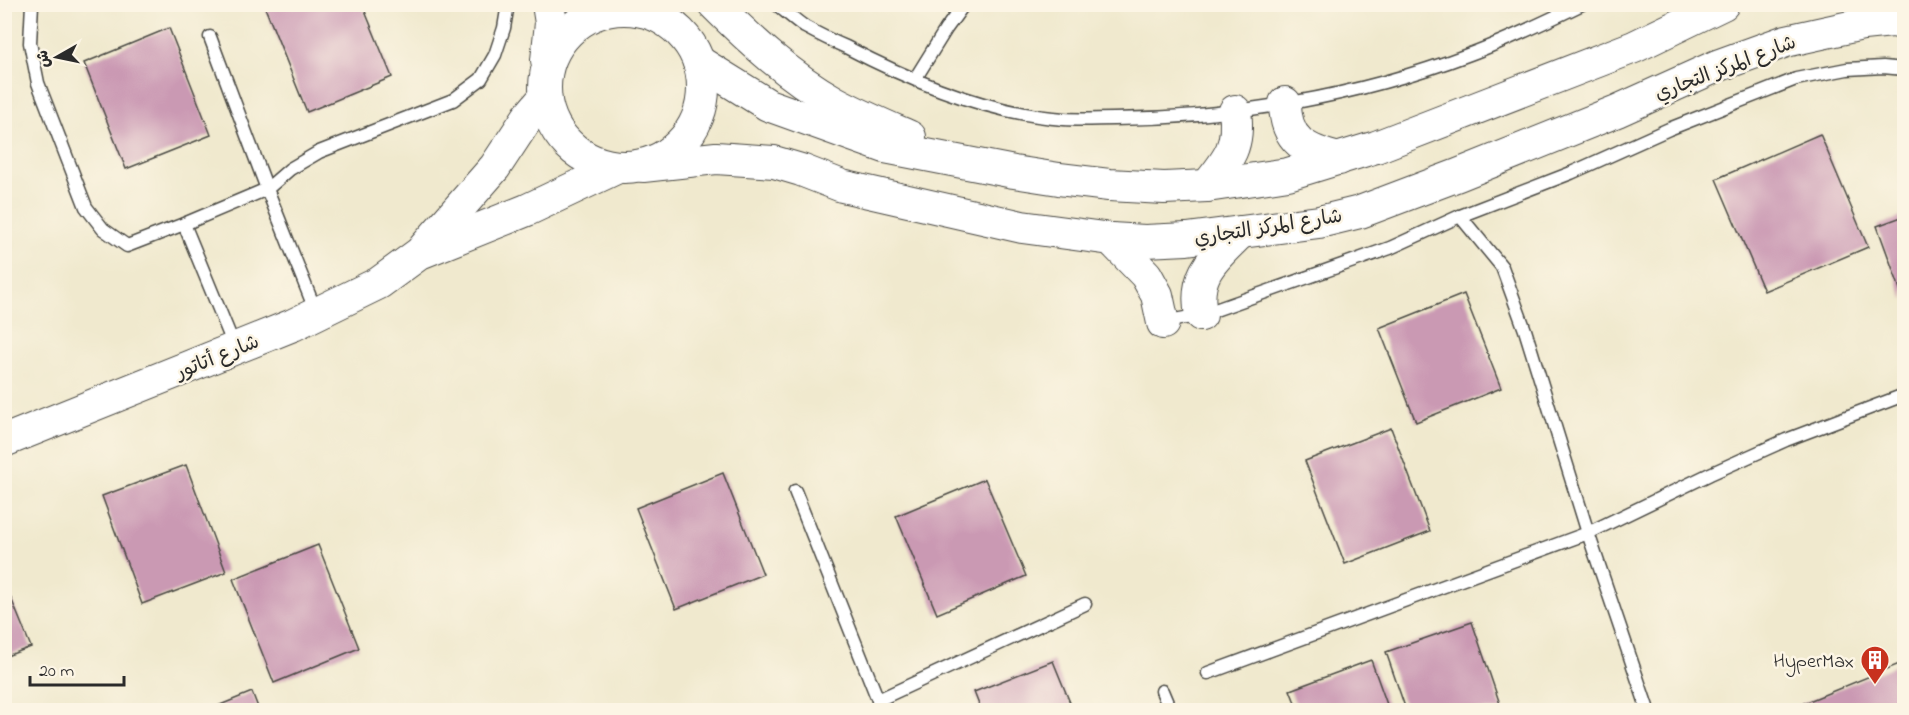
<svg xmlns="http://www.w3.org/2000/svg" width="1909" height="715" viewBox="0 0 1909 715" font-family="'Indie Flower','Playpen Sans Arabic',sans-serif">
	<rect width="100%" height="100%" fill="#fcf5e5"/>
	<filter id="ink" filterUnits="userSpaceOnUse"><feTurbulence type="fractalNoise" baseFrequency=".0167" numOctaves="2"/><feDisplacementMap in="SourceGraphic" scale="12" xChannelSelector="R" yChannelSelector="G"/><feConvolveMatrix kernelMatrix="1 2 1 2 8 2 1 2 1" color-interpolation-filters="sRGB"/></filter>
	<filter id="wash" filterUnits="userSpaceOnUse"><feTurbulence type="fractalNoise" baseFrequency=".008" numOctaves="4" result="noise"/><feDisplacementMap in="SourceGraphic" scale="24" xChannelSelector="R" yChannelSelector="G"/><feGaussianBlur stdDeviation="1.35" result="paint"/><feColorMatrix in="noise" values="0 0 0 0 0 0 0 0 0 0 0 0 0 0 0 0 0 1.4 0 .05"/><feComposite in="paint" operator="in"/></filter>
	<g filter="url(#wash)">
		<rect width="100%" height="100%" fill="#f0e9ce"/>
		<g id="blocks">
			<g fill="#ca99b3">
				<polygon points="266,4 362,4 392,77 307,112 264,5"/>
				<polygon points="169,28 211,135 126,169 84,63"/>
				<polygon points="1820,134 1868,247 1764,291 1716,179"/>
				<polygon points="1904,216 1904,300 1877,226"/>
				<polygon points="1464,294 1501,388 1416,422 1379,328"/>
				<polygon points="1391,428 1430,531 1345,564 1305,461"/>
				<polygon points="186,465 226,572 142,604 102,496"/>
				<polygon points="723,473 763,574 676,609 636,508"/>
				<polygon points="985,479 1026,576 937,614 896,516"/>
				<polygon points="318,545 359,648 274,683 233,579"/>
				<polygon points="4,581 31,647 4,657"/>
				<polygon points="1472,622 1502,710 1406,710 1386,652"/>
				<polygon points="1371,660 1389,710 1298,710 1290,690"/>
				<polygon points="1053,661 1073,710 981,710 974,692"/>
				<polygon points="1904,662 1904,710 1787,710"/>
				<polygon points="252,692 259,710 208,710"/>
			</g>
		</g>
	</g>
	<g filter="url(#ink)">
		<use href="#blocks" fill-opacity="0" stroke="#494843" stroke-width="1.5"/>
		<g fill="none" stroke-linecap="round" stroke-linejoin="round">
			<g stroke="#494843" stroke-width="15">
				<g id="service">
					<polyline points="32,4 30,43 38,83 86,207 103,229 127,246 184,224 267,189 290,169 319,152 453,100 481,79 495,55 504,28 508,4"/>
					<path d="M776,4C786,12 795,20 805,27C818,34 832,41 846,47C911,81 990,114 1064,119C1081,120 1098,119 1114,119C1234,118 1357,97 1470,54C1508,40 1545,22 1582,4"/>
					<polyline points="210,37 267,189 316,312"/>
					<polyline points="915,79 946,29 964,4"/>
					<polyline points="1460,216 1502,267 1525,330 1588,533 1648,710"/>
					<polyline points="184,224 235,348"/>
					<polyline points="1164,322 1201,315 1390,248 1460,216 1571,173 1669,129 1796,79 1847,69 1883,67 1904,69"/>
					<polyline points="795,491 882,710"/>
					<polyline points="1208,673 1588,533 1710,474 1786,440 1904,395"/>
					<polyline points="1162,691 1170,710"/>
					<polyline points="878,700 1085,604"/>
				</g>
			</g>
			<g stroke="#494843" stroke-width="34">
				<g id="tertiary">
					<path d="M714,4C751,41 790,77 835,102C859,115 885,126 910,137"/>
					<circle cx="624" cy="88" r="79"/>
					<polyline points="547,60 551,23 548,4"/>
					<polyline points="699,62 768,105 885,147 1014,172 1059,179 1109,185 1164,188 1207,186 1288,174 1376,147 1634,47 1723,4"/>
					<path d="M1285,103C1285,141 1306,151 1339,159"/>
					<polyline points="643,166 716,158 774,162 801,170 842,186 1022,227 1111,239 1145,241 1187,239 1319,222 1360,212 1458,175 1617,111 1717,66 1786,41 1863,24 1892,21 1904,23"/>
					<path d="M1207,186C1228,160 1240,147 1235,111"/>
					<polyline points="1111,239 1146,275 1157,295 1163,323"/>
					<polyline points="424,248 495,167 528,117 545,97"/>
					<path d="M1201,315C1193,273 1214,259 1241,232"/>
					<polyline points="4,441 293,325 379,283 420,253 527,210 616,168"/>
				</g>
			</g>
			<use href="#service" stroke="#fff" stroke-width="12"/>
			<use href="#tertiary" stroke="#fff" stroke-width="32"/>
		</g>
	</g>
	<defs>
		<g id="building-pin" transform="scale(1.5)"><path d="M0 17L-7.5 6A9.5 9.5 0 1 1 7.5 6Z" fill="#c8321e" stroke="#fcf5e5"/><path d="M-4-6H4V6H1V3H-1V6H-4ZM-2.5-4.3h1.7v1.8h-1.7ZM.8-4.3h1.7v1.8H.8ZM-2.5-1h1.7V.8h-1.7ZM.8-1h1.7V.8H.8Z" fill="#fff"/></g>
	</defs>
	<g fill-rule="evenodd">
		<use href="#building-pin" x="1875" y="660"/>
	</g>
	<g text-anchor="middle" stroke-width="5" stroke-linejoin="round" paint-order="stroke">
		<g font-size="20" fill="#2b2b2b" stroke="#fcf5e5">
			<text transform="translate(1725 67) rotate(-21)" y="7">شارع المركز التجاري</text>
			<text transform="translate(1268 226) rotate(-9)" y="7">شارع المركز التجاري</text>
			<text transform="translate(217 356) rotate(-22)" y="7">شارع أتاتور</text>
		</g>
		<g font-size="20" fill="#2b2b2b" stroke="#fcf5e5" text-anchor="end">
			<text x="1854" y="667">HyperMax</text>
		</g>
	</g>
	<rect width="1909" height="715" fill="none" stroke="#fcf5e5" stroke-width="24"/>
	<g transform="translate(57 57) rotate(261)" stroke="#fcf5e5" stroke-width="4.5" paint-order="stroke">
	<path d="M0-4.5L10 22L0 15L-10 22Z" fill="#2b2b2b"/>
	<text y="-9" font-size="16" font-weight="bold" text-anchor="middle" fill="#2b2b2b">ش</text>
	</g>
	<path d="M30 676v9h94v-9" fill="none" stroke="#2b2b2b" stroke-width="3"/>
	<text x="39" y="676" font-size="18" fill="#2b2b2b" stroke="#fcf5e5" stroke-width="4.5" paint-order="stroke">20 m</text>
</svg>
